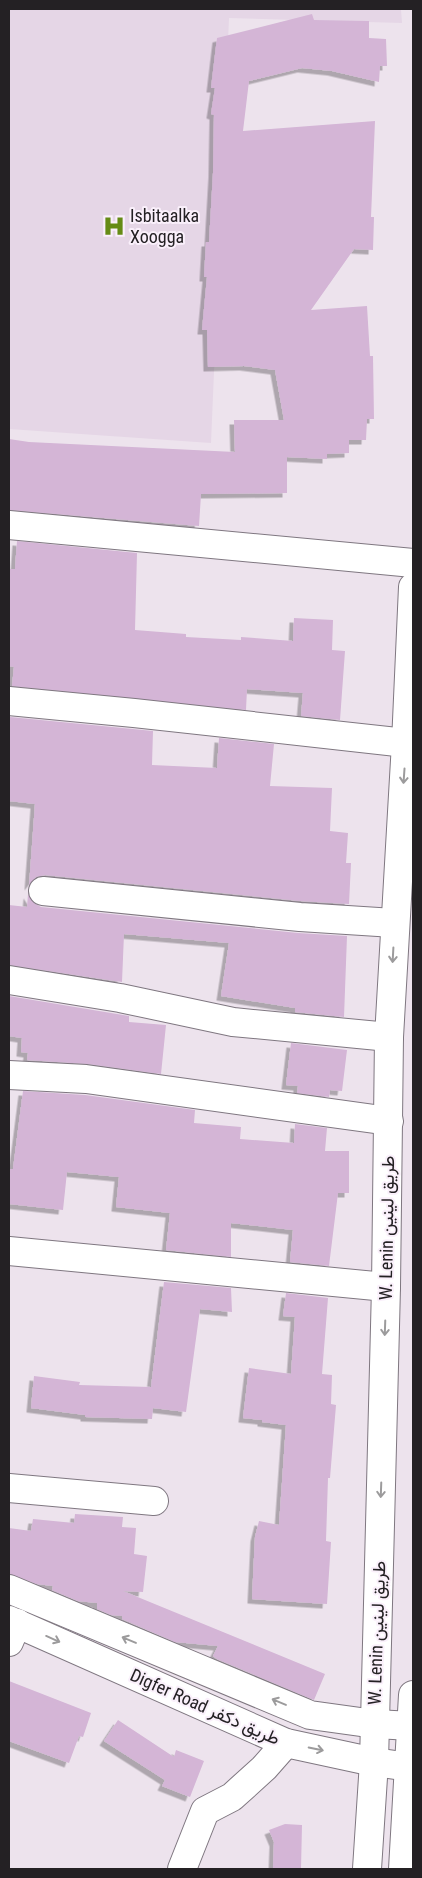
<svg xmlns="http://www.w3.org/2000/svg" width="422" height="1878" viewBox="0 0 422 1878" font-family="'Roboto Condensed',Vazirmatn,sans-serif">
	<defs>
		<filter id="shadow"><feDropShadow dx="-4.5" dy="4.5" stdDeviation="0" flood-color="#0004"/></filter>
	</defs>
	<rect width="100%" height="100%" fill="#ede3ed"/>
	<polygon fill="#e5d6e6" points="9,9 401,9 402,23 229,18 211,443 9,429"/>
	<g fill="#d4b5d6" filter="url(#shadow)">
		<polygon points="312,14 314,20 369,21 369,38 386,39 387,66 380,66 379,82 332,71 302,68 249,81 243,131 375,121 371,217 374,217 373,250 354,249 311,310 367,306 370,356 373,356 374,419 367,419 366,440 349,440 349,453 327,454 327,459 287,457 287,493 201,494 199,526 9,510 9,439 29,442 235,452 234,420 284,420 275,370 244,366 208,367 207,330 202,330 207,277 204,277 206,242 209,242 213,173 214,115 211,114 215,88 211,88 217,38"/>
		<polygon points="17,541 137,553 135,630 186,634 186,637 241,640 241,637 293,641 294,618 333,620 332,650 345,651 340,720 301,716 303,693 247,689 246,710 12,686 14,667 9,666 9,569 15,569"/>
		<polygon points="10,717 153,731 152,765 217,768 219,738 274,744 270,786 332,788 330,831 348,833 346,863 351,863 349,904 301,901 45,875 36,877 29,886 35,804 9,801"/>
		<polygon points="28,894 34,903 41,907 298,933 347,936 344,1017 295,1012 295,1008 221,996 229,943 124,934 122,982 9,965 9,905 27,907"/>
		<polygon points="9,996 129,1016 129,1022 166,1025 161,1074 88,1064 27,1060 28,1053 21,1052 22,1038 9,1036"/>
		<polygon points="291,1043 347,1050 342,1091 330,1090 329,1097 297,1093 298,1086 286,1085"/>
		<polygon points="23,1091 85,1095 195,1110 194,1123 241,1127 240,1139 294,1143 295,1124 327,1128 325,1151 349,1151 349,1193 338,1193 329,1266 290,1262 293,1230 231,1223 231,1257 166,1250 170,1213 116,1207 119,1177 67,1172 63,1210 9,1204 9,1169 13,1169"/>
		<polygon points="164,1282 231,1288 232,1312 200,1309 186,1412 153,1408 152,1419 85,1417 85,1415 31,1408 34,1376 80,1382 79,1385 151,1387"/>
		<polygon points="286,1293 328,1298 322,1374 332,1375 331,1404 336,1405 330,1478 328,1478 326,1541 331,1542 327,1604 252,1599 255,1537 259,1521 279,1525 286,1425 262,1422 262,1420 243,1418 249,1368 291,1374 295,1317 283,1316"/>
		<polygon points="75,1514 123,1517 122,1527 136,1528 134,1554 147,1556 143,1592 123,1591 325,1674 314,1700 217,1659 213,1656 218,1646 175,1642 122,1619 122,1616 111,1615 97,1609 97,1603 78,1601 52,1590 53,1586 37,1584 9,1574 9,1528 31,1531 33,1519 74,1523"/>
		<polygon points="9,1681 91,1713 83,1737 79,1736 69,1763 9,1741"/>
		<polygon points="118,1720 174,1757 176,1750 204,1761 190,1797 162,1786 165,1780 104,1741"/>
		<polygon points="285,1824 302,1825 301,1869 273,1869 274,1842 269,1830"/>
	</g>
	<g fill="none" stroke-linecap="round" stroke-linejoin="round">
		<g stroke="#7f7780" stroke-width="30">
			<g id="street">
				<polyline points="9,525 413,563"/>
				<polyline points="9,701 134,713 406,743"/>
				<polyline points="43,891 300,917 394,923"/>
				<polyline points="9,980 120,998 233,1022 389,1037"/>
				<polyline points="9,1075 86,1079 389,1121"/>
				<polyline points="9,1251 386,1287"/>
				<polyline points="9,1488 154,1501"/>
				<polyline points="9,1642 17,1623"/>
				<polyline points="182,1869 205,1811 232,1797 264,1768 286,1743"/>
			</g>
		</g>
		<g stroke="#7f7780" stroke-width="30">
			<g id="secondary">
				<polyline points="9,1589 310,1715 375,1724 412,1726"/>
				<polyline points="9,1620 286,1743 374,1762 410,1767"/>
				<polyline points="367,1869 374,1762 386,1287 389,1037 406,743 413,587"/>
				<polyline points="403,1869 413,1695"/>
			</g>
		</g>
		<use href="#street" stroke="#fff" stroke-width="28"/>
		<use href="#secondary" stroke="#fff" stroke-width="28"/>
	</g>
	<defs><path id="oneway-shaft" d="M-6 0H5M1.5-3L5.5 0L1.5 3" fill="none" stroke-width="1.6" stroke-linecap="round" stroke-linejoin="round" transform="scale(1.25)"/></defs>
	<g stroke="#9c9b9c">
		<use href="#oneway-shaft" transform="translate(404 776) rotate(94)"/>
		<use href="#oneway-shaft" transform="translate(393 955) rotate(93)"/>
		<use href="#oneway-shaft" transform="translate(385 1328) rotate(92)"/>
		<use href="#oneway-shaft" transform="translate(381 1490) rotate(92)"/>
		<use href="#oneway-shaft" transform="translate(53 1639) rotate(24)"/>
		<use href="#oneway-shaft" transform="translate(129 1640) rotate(-157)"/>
		<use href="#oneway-shaft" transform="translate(279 1702) rotate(-157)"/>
		<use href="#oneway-shaft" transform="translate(316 1749) rotate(12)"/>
	</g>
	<defs>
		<g id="hospital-bare" transform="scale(1.725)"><path d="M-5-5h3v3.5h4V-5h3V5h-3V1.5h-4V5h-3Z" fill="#658b15" stroke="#faf0fb" stroke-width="2.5" paint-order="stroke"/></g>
	</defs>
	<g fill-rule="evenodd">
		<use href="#hospital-bare" x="114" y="226"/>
	</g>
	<g text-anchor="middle" stroke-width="4" stroke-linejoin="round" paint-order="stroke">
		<g font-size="18" fill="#242124" stroke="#faf0fb" text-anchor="start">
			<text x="130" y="222">Isbitaalka<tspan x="130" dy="21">Xoogga</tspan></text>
		</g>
		<g font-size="18" fill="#242124" stroke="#faf0fb">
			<text transform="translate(387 1228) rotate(-89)" y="6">W. Lenin طريق لينين</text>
			<text transform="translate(377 1633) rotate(-88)" y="6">W. Lenin طريق لينين</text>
			<text transform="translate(205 1707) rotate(24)" y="6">Digfer Road طريق دكفر</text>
		</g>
	</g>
	<rect width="422" height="1878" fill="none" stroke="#242124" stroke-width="20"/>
</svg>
